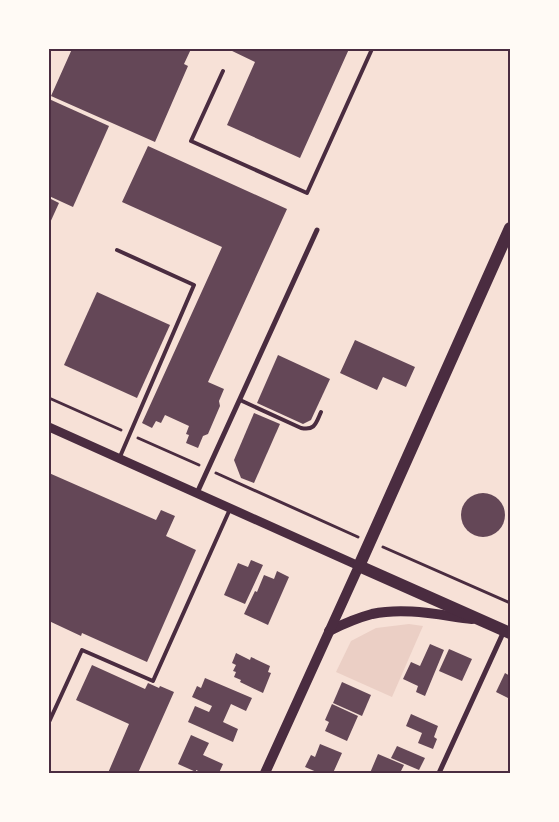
<svg xmlns="http://www.w3.org/2000/svg" width="559" height="822" viewBox="0 0 559 822" font-family="'Archivo Narrow',sans-serif">
	<rect width="100%" height="100%" fill="#f7e1d7"/>
	<polygon fill="#ebcfc5" points="409,624 423,626 392,697 336,672 351,641 376,628"/>
	<g fill="#644757">
		<polygon points="72,49 191,49 184,64 188,66 155,142 51,96"/>
		<polygon points="228,49 349,49 300,158 227,125 255,62"/>
		<polygon points="49,99 109,126 73,207 49,196"/>
		<polygon points="148,146 287,209 208,382 224,389 219,401 220,406 208,434 203,436 198,448 186,443 189,435 186,434 189,426 165,415 161,423 156,421 152,428 142,423 222,247 122,202"/>
		<polygon points="49,198 59,203 49,225"/>
		<polygon points="97,292 170,325 137,398 64,365"/>
		<polygon points="355,340 415,367 406,387 383,377 377,390 340,373"/>
		<polygon points="278,355 330,379 311,420 303,424 257,403"/>
		<polygon points="254,413 280,424 254,483 241,478 234,460"/>
		<polygon points="49,473 156,520 161,510 175,516 166,536 196,550 147,662 82,633 81,636 49,621"/>
		<circle cx="483" cy="515" r="22"/>
		<polygon points="251,560 263,565 245,604 224,595 238,563 248,567"/>
		<polygon points="277,571 289,577 268,625 244,614 255,591 257,592 264,575 274,579"/>
		<polygon points="430,644 444,650 425,696 416,692 418,686 403,679 411,662 420,666"/>
		<polygon points="449,649 472,659 462,681 439,671"/>
		<polygon points="236,653 250,660 251,657 270,666 268,672 271,673 263,693 240,682 241,680 234,677 236,672 233,671 236,665 232,663"/>
		<polygon points="92,665 145,689 148,683 159,688 160,686 174,692 138,773 108,773 129,724 76,700"/>
		<polygon points="505,673 510,676 510,699 496,692"/>
		<polygon points="205,678 252,698 246,711 231,704 223,722 238,729 233,742 188,722 195,706 209,712 212,706 192,697 197,686 201,688"/>
		<polygon points="342,682 371,695 362,716 333,703"/>
		<polygon points="332,704 358,716 347,741 325,731 329,722 325,720"/>
		<polygon points="411,714 438,726 434,737 437,739 433,749 418,743 422,733 406,726"/>
		<polygon points="191,735 209,743 203,755 223,764 219,773 203,773 196,770 196,772 178,764"/>
		<polygon points="320,744 342,753 333,773 319,773 305,767 311,755 315,757"/>
		<polygon points="397,746 425,758 419,770 391,758"/>
		<polygon points="378,754 404,765 401,771 406,773 370,773"/>
	</g>
	<g fill="none" stroke-linecap="round" stroke-linejoin="round">
		<g stroke="#4a2c40" stroke-width="3">
			<polyline points="49,398 121,430"/>
			<polyline points="138,438 199,465"/>
			<polyline points="216,473 358,537"/>
			<polyline points="383,547 510,603"/>
		</g>
		<g stroke="#4a2c40" stroke-width="4">
			<polyline points="223,71 191,141 307,193 372,49"/>
			<polyline points="117,250 194,285 119,459"/>
			<path d="M240,400L301,428C315,431 316,423 321,412"/>
			<polyline points="49,722 82,650 153,681 230,509"/>
		</g>
		<g stroke="#4a2c40" stroke-width="5">
			<polyline points="197,493 317,230"/>
			<polyline points="439,773 504,631"/>
		</g>
		<polyline stroke="#4a2c40" stroke-width="9" points="49,427 359,566"/>
		<g stroke="#4a2c40" stroke-width="10">
			<path d="M329,631C343,624 357,618 372,614C405,607 439,615 472,619"/>
			<polyline points="265,773 359,566"/>
		</g>
		<polyline stroke="#4a2c40" stroke-width="12" points="510,228 359,566 510,633"/>
	</g>
	<rect width="559" height="822" fill="none" stroke="#fffaf5" stroke-width="100"/>
	<rect x="50" y="50" width="459" height="722" fill="none" stroke="#4a2c40" stroke-width="2"/>
</svg>
